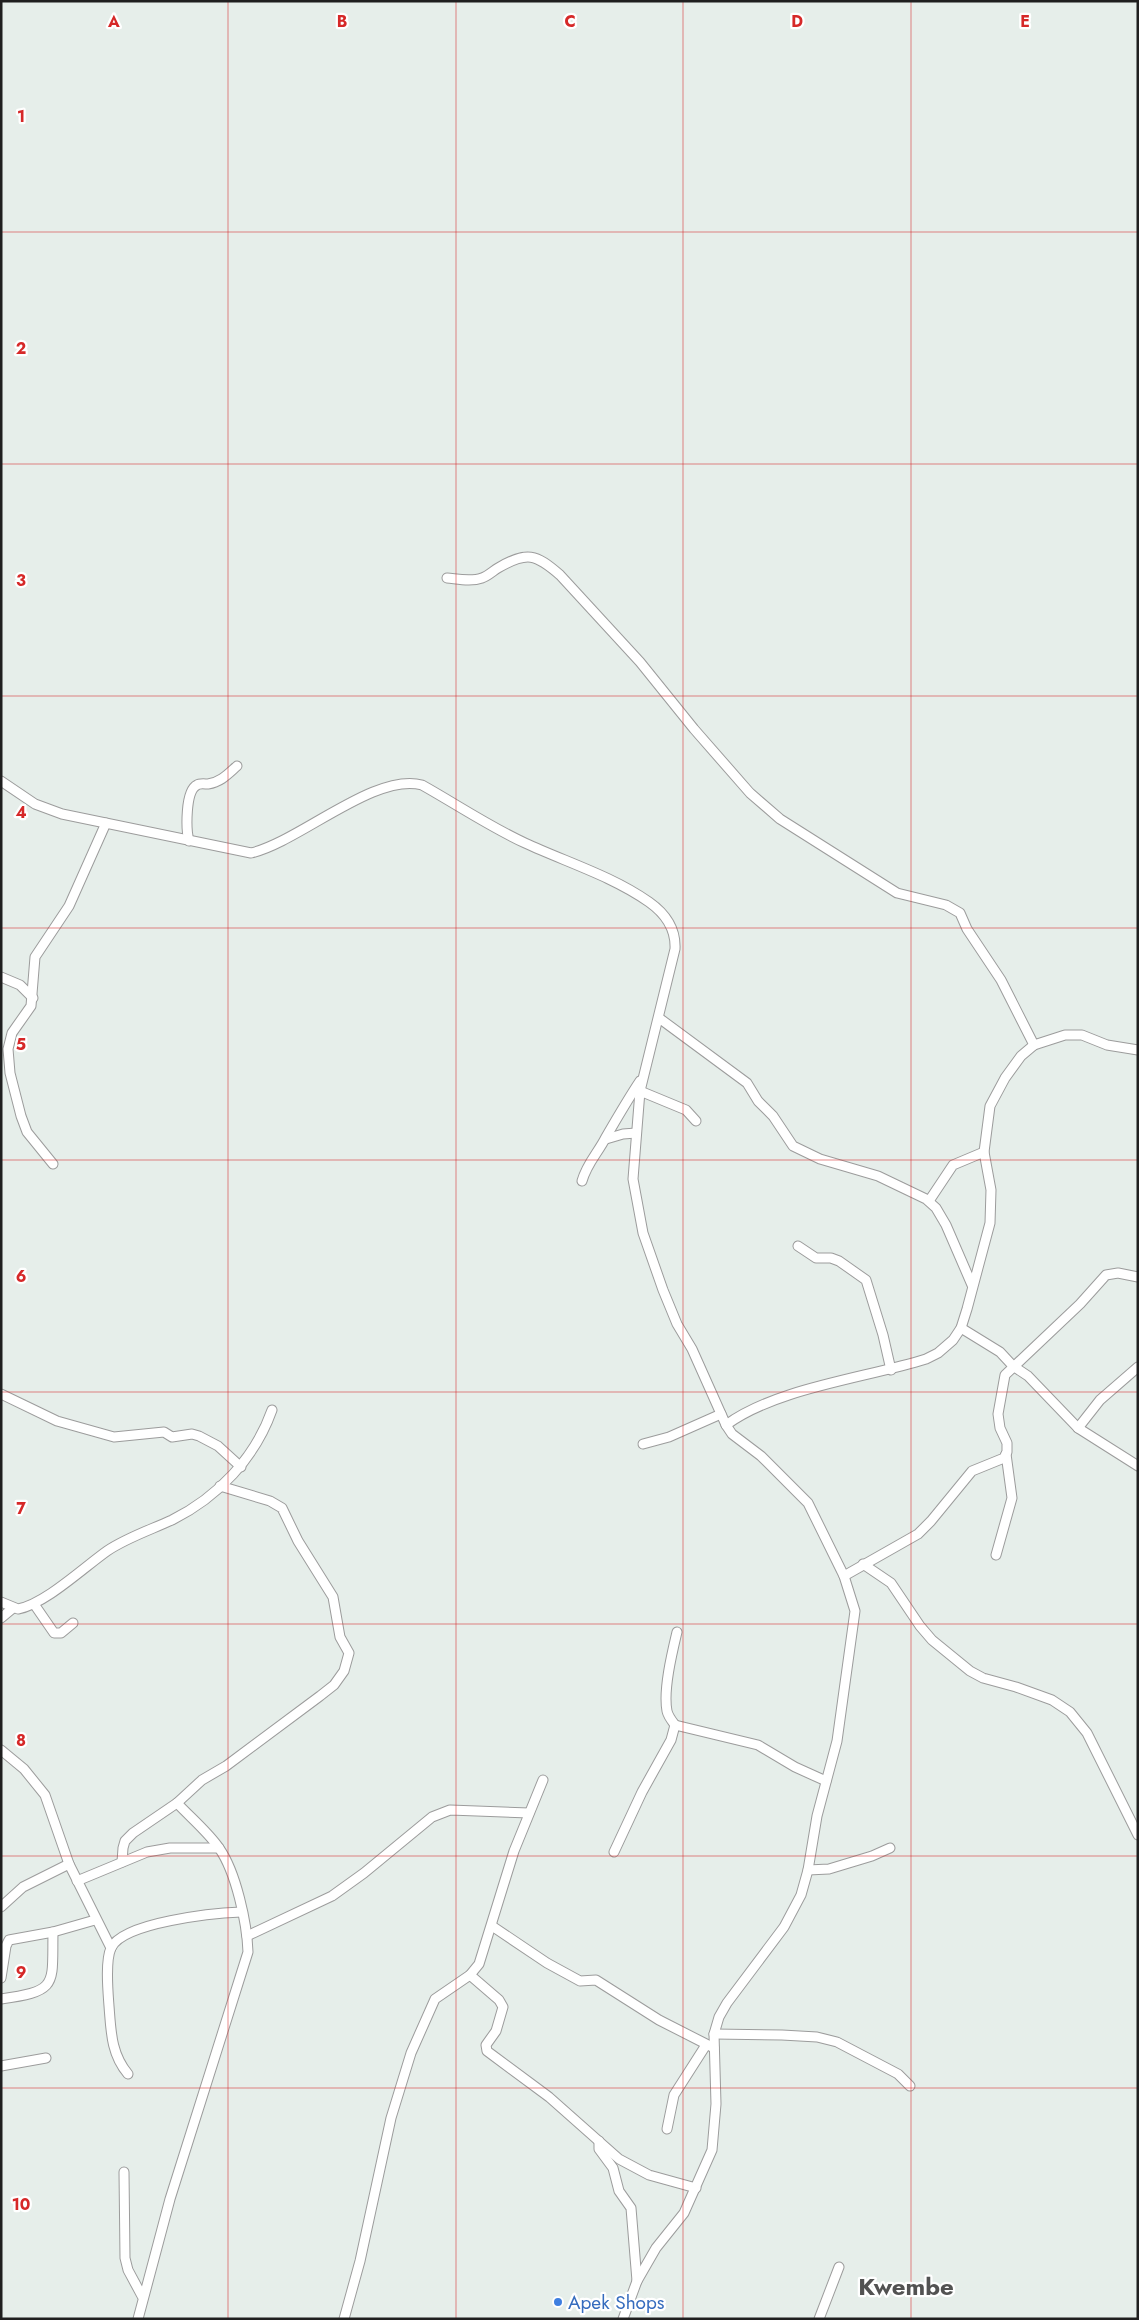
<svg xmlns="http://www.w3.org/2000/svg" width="1139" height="2320" viewBox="0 0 1139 2320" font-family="Jost,sans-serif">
	<rect width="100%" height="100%" fill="#e6eeea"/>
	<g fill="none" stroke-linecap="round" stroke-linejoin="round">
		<g stroke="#9c9c9c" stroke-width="11">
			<g id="street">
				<path d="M447,578C458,579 471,582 482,578C488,576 493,571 498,568C527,551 536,554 560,575L640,662L694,729L750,793L780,819L897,893L946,905L960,913L967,929L1001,980L1034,1045"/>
				<path d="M1,781L35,804L62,814L251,853C299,842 375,772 422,785C456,804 490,827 525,843C566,862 612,876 649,902C666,914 676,929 675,949L640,1091L633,1179L643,1233L663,1290L677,1324L692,1349L726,1425L732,1434L761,1456L808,1503L844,1576L855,1611L837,1741L817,1816L808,1870L801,1895L784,1927L727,2003L719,2017L714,2034L716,2104L712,2150L684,2213L656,2248L637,2281L623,2319"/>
				<path d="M189,841C186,830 185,791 197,785C200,783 205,784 208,784C221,782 228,774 237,766"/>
				<polyline points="1,977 20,985 33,998"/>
				<polyline points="659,1018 747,1083 758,1101 773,1116 793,1146 820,1159 878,1176 926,1199 936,1208 946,1225 972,1285"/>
				<polyline points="640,1091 686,1110 696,1121"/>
				<polyline points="606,1139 623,1134 636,1133"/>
				<polyline points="53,1164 27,1132 21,1116 10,1073 8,1049 12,1033 31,1006 35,957 69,906 106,823"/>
				<path d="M582,1181C587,1163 598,1153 606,1137C617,1118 628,1099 640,1081"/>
				<polyline points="929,1201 953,1165 984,1152"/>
				<polyline points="798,1246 816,1258 831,1258 839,1261 866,1280 883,1335 891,1370"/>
				<polyline points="961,1328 1000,1352 1013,1366 1028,1376 1078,1428 1138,1466"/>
				<polyline points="1,1394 57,1421 114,1437 164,1432 172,1437 192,1434 199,1436 218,1446 241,1467"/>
				<path d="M726,1425C776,1388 866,1378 926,1359L938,1353L953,1340L961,1328L967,1309L990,1223L991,1190L984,1152L990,1106L1005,1078L1021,1056L1034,1045L1065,1035H1082L1107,1045L1138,1050"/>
				<polyline points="1078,1428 1100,1400 1138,1367"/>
				<polyline points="643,1444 669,1437 721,1414"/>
				<polyline points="996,1555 1012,1498 1006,1454"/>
				<polyline points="863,1564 891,1583 920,1626 932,1640 970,1671 983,1678 1016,1687 1052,1700 1070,1712 1087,1733 1138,1835"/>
				<polyline points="844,1576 918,1534 931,1521 972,1471 1004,1458 1007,1452 1007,1443 1000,1428 998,1414 1005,1375 1080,1304 1106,1275 1118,1273 1138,1277"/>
				<path d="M1,1602L18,1609C45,1604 83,1568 107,1551C126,1538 150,1530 172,1520C218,1497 255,1458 272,1410"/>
				<polyline points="34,1604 54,1633 61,1633 73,1623"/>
				<polyline points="1,1618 13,1608"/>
				<polyline points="675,1725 758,1745 795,1767 826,1781"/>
				<polyline points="1,1750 24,1769 45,1795 69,1864 111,1948"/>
				<path d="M614,1852L642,1792L671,1740L675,1725C672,1721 668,1716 667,1711C663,1690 672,1653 677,1632"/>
				<polyline points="122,1862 123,1848 125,1841 133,1833 177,1803 202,1780 226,1766 320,1696 334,1685 344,1671 349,1653 340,1637 333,1597 298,1541 282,1508 270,1501 220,1486"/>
				<polyline points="808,1870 829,1869 872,1856 890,1848"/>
				<polyline points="77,1881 147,1852 170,1848 219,1848"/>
				<polyline points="1,1907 23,1887 69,1864"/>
				<polyline points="492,1926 547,1963 580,1981 596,1980 659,2020 714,2048"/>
				<polyline points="247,1936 332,1896 364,1873 432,1817 450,1810 529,1813"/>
				<polyline points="470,1975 499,2000 503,2007 496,2031 486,2045 487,2051 549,2097 619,2159 649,2175 696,2188"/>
				<polyline points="1,1978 6,1946 9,1940 53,1932 95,1920"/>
				<path d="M1,1999C59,1991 52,1985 53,1932"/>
				<polyline points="714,2034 782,2035 817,2037 837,2042 898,2074 910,2086"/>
				<polyline points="1,2066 46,2058"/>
				<path d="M128,2074C111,2054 111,2031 109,2006C108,1992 105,1961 111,1948C123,1922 215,1913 241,1912"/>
				<polyline points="667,2129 674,2095 706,2045"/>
				<polyline points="599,2141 599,2149 613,2168 619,2191 631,2208 637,2281"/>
				<polyline points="124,2172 125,2258 128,2270 142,2296"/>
				<path d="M138,2319L170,2199L248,1952C247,1923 236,1872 219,1848C208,1832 190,1817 177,1803"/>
				<polyline points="344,2319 360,2261 391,2118 411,2053 435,1999 470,1975 479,1964 514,1851 543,1780"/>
				<polyline points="819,2319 839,2267"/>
			</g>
		</g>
		<use href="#street" stroke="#fff" stroke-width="9"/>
	</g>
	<path fill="none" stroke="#d62828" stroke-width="1" stroke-opacity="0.55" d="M228,1V2319M456,1V2319M683,1V2319M911,1V2319M1,232H1138M1,464H1138M1,696H1138M1,928H1138M1,1160H1138M1,1392H1138M1,1624H1138M1,1856H1138M1,2088H1138"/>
	<circle fill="#3f7fe0" stroke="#fff" stroke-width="2" cx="558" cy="2302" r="5"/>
	<g text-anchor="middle" stroke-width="4.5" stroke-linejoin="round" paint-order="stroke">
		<g font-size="19" fill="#366cbe" stroke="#fff" text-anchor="start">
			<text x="568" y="2309">Apek Shops</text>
		</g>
		<g font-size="24" font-weight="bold" fill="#525252" stroke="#fff">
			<text x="906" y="2295">Kwembe</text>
		</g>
	</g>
	<g font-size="16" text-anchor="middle" font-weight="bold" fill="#d62828" stroke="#fff" stroke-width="4.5" stroke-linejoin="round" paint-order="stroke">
		<text x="114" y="27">A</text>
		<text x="342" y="27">B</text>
		<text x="570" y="27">C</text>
		<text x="797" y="27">D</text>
		<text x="1025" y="27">E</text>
		<text x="21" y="122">1</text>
		<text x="21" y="354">2</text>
		<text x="21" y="586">3</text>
		<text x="21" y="818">4</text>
		<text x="21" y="1050">5</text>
		<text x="21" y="1282">6</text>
		<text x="21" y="1514">7</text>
		<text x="21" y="1746">8</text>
		<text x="21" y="1978">9</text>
		<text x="21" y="2210">10</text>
	</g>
	<rect width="1139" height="2320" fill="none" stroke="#1f1f1f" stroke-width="5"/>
</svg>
